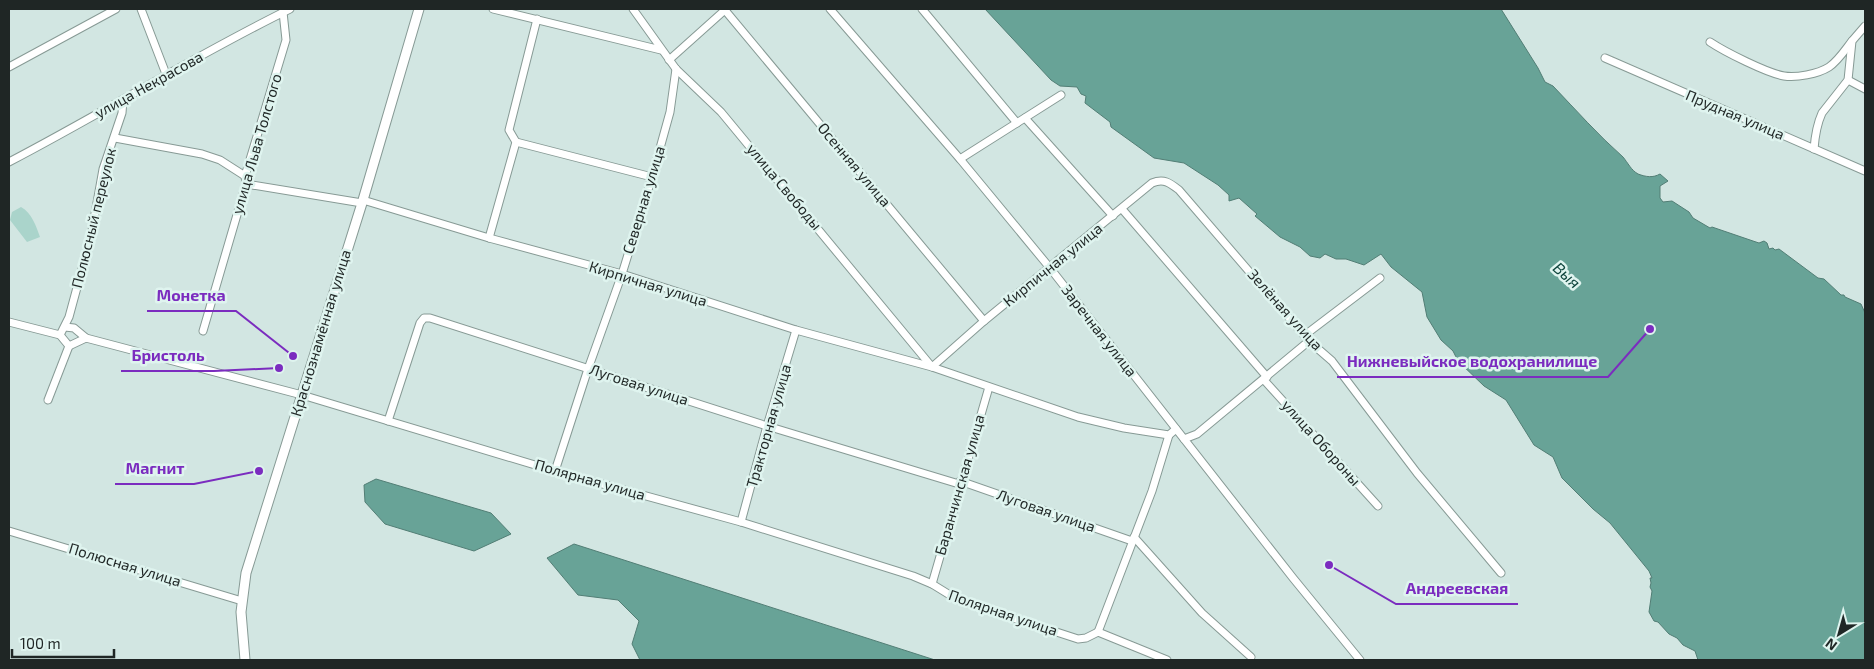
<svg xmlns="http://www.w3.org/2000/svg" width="1874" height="669" viewBox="0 0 1874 669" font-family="'Exo 2',sans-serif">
	<rect width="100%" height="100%" fill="#d2e6e2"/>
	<path fill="#aad4cb" d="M21,207C32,213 36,226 40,237L27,242L10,220L12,212Z"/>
	<g fill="#68a397" stroke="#527e75">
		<path d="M985,9H1501L1538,68L1545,82L1553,86C1576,110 1598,135 1623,157C1628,163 1631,170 1638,174C1646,177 1653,178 1660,174L1668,181L1660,186V198L1663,202L1672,201L1689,212L1693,218L1710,228L1712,227L1753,241L1759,243L1764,241L1767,243L1769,249L1773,248L1775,250L1779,249L1818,278L1824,279L1841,295H1844L1845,297L1861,304L1865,313V660H1698L1695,651L1683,645L1677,638L1669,634L1658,622L1654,621L1649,612L1652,591L1650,587L1651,583L1650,578H1652L1649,571L1610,523L1593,509L1562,478L1553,457L1534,445L1506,400L1484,386L1458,361L1453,351L1441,340L1427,317L1422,292L1391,267L1381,254L1364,265L1346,259H1336L1325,254L1320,258L1310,256L1300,247L1280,237L1255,216L1257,214L1239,198L1229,201V195L1218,185L1184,163L1154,158L1111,127L1110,122L1085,103L1086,96L1081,94L1077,87L1060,86L1051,80Z"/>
		<polygon points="376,479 491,513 511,534 474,551 385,524 365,502 364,485"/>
		<polygon points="574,544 935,660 640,660 632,644 639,621 618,600 578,595 547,558"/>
	</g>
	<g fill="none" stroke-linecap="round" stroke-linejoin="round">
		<g stroke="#879a95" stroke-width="9">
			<g id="minor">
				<polyline points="141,9 166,74"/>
				<polyline points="493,9 661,50"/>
				<path d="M633,9L676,69L721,112L932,367L984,321L1152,183C1164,178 1170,183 1179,190L1309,341L1332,361L1417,473L1501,573"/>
				<polyline points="724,9 984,321"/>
				<polyline points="830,9 960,159 1050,268 1293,578 1360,660"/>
				<polyline points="922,9 1017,123"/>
				<path d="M1710,42C1725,52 1767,73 1784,76C1796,78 1818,74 1829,67C1838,61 1845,50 1852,41"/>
				<polyline points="1605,58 1865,171"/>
				<polyline points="669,60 726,9"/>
				<polyline points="9,67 116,9"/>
				<polyline points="1848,80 1865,89"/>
				<polyline points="1025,118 1113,216"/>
				<polyline points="115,138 202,154 220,160 245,176"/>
				<polyline points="516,142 652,177"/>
				<path d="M1814,149C1815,136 1817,124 1822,113L1848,80L1852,41L1865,26"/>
				<polyline points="960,159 1061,95"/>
				<path d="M9,162C103,113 194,56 290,9"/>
				<polyline points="246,184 362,203"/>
				<polyline points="363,200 489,238 622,274 796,330 932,367 1078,417 1124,428 1169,435 1176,429"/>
				<polyline points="1122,209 1267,377"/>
				<polyline points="489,238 516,142 509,130 537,19"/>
				<polyline points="9,322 60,335 69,346 86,338 302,395 555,471 741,522 913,576 932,584 958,600 1078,639 1086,638 1098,632 1167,660"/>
				<polyline points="65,327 74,328 86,338"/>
				<polyline points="203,331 246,184 245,176 286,40 283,12"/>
				<polyline points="60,335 69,317 91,236 103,169 122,113 123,100"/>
				<polyline points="1305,335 1380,278"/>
				<polyline points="1264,380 1378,506"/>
				<polyline points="48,400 69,346"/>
				<polyline points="388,421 420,323 424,318 430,318 767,426 959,484"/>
				<polyline points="1184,439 1197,434 1309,341"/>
				<polyline points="555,471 588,369 622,274 652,177 670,112 676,69"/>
				<polyline points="960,481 1132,541"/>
				<polyline points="741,522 767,426 796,330"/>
				<polyline points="9,531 242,601"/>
				<polyline points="1134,537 1202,613 1251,657"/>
				<polyline points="932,584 989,387"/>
				<polyline points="1098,632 1152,491 1169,435"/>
			</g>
		</g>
		<g stroke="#879a95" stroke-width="11">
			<polyline id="major" points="245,660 241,612 246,573 363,200 419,9"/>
		</g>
		<use href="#minor" stroke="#fff" stroke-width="7"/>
		<use href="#major" stroke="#fff" stroke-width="9"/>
	</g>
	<g text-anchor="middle" stroke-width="5" stroke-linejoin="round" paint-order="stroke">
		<g font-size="15" fill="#1f2625" stroke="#dff4ef">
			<text transform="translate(149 85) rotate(-29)" y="5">улица Некрасова</text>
			<text transform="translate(1735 115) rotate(23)" y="5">Прудная улица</text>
			<text transform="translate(257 144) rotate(-74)" y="5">улица Льва Толстого</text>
			<text transform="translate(854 165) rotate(50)" y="5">Осенняя улица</text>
			<text transform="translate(784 187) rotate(50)" y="5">улица Свободы</text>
			<text transform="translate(644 200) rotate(-73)" y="5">Северная улица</text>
			<text transform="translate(94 218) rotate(-76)" y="5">Полюсный переулок</text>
			<text transform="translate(1053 265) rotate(-39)" y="5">Кирпичная улица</text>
			<text transform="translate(648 284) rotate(17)" y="5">Кирпичная улица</text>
			<text transform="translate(1285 310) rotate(48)" y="5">Зелёная улица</text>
			<text transform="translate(1099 331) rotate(52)" y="5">Заречная улица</text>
			<text transform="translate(321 333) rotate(-73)" y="5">Краснознамённая улица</text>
			<text transform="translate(639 385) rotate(18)" y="5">Луговая улица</text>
			<text transform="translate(769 426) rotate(-74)" y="5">Тракторная улица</text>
			<text transform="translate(1321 443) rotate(48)" y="5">улица Обороны</text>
			<text transform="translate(590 480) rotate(16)" y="5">Полярная улица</text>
			<text transform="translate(960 485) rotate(-74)" y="5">Баранчинская улица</text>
			<text transform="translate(1046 511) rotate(19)" y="5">Луговая улица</text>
			<text transform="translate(125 565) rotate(17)" y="5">Полюсная улица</text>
			<text transform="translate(1003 613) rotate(19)" y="5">Полярная улица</text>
		</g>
		<g font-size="16" font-style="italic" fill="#0f453d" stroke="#dff4ef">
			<text transform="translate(1567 275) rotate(42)" y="6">Выя</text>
		</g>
	</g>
	<path fill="none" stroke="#7b2cbf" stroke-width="2" d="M293 356L236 311H147M279 368L214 371H121M1650 329L1608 377H1337M259 471L194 484H115M1329 565L1396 604H1518"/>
	<g fill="#7b2cbf" stroke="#dff4ef" stroke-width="2">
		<circle cx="293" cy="356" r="5"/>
		<circle cx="279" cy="368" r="5"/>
		<circle cx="1650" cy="329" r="5"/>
		<circle cx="259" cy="471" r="5"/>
		<circle cx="1329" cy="565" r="5"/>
	</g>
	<g font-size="16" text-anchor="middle" font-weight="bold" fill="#7b2cbf" stroke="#dff4ef" stroke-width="5" stroke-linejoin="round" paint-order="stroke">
		<text x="191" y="301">Монетка</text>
		<text x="168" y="361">Бристоль</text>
		<text x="1472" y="367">Нижневыйское водохранилище</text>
		<text x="155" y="474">Магнит</text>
		<text x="1457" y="594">Андреевская</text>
	</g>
	<rect width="1874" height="669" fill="none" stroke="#1f2625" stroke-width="20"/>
	<g transform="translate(1839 634) rotate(217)" stroke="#dff4ef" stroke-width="4" paint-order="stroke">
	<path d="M0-4L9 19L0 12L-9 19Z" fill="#1f2625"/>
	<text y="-8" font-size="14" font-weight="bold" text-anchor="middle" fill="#1f2625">N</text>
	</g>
	<path d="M12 649v8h102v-8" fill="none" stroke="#1f2625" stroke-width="2.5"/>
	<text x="20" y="649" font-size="15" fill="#1f2625" stroke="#dff4ef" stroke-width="4" paint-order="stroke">100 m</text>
</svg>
